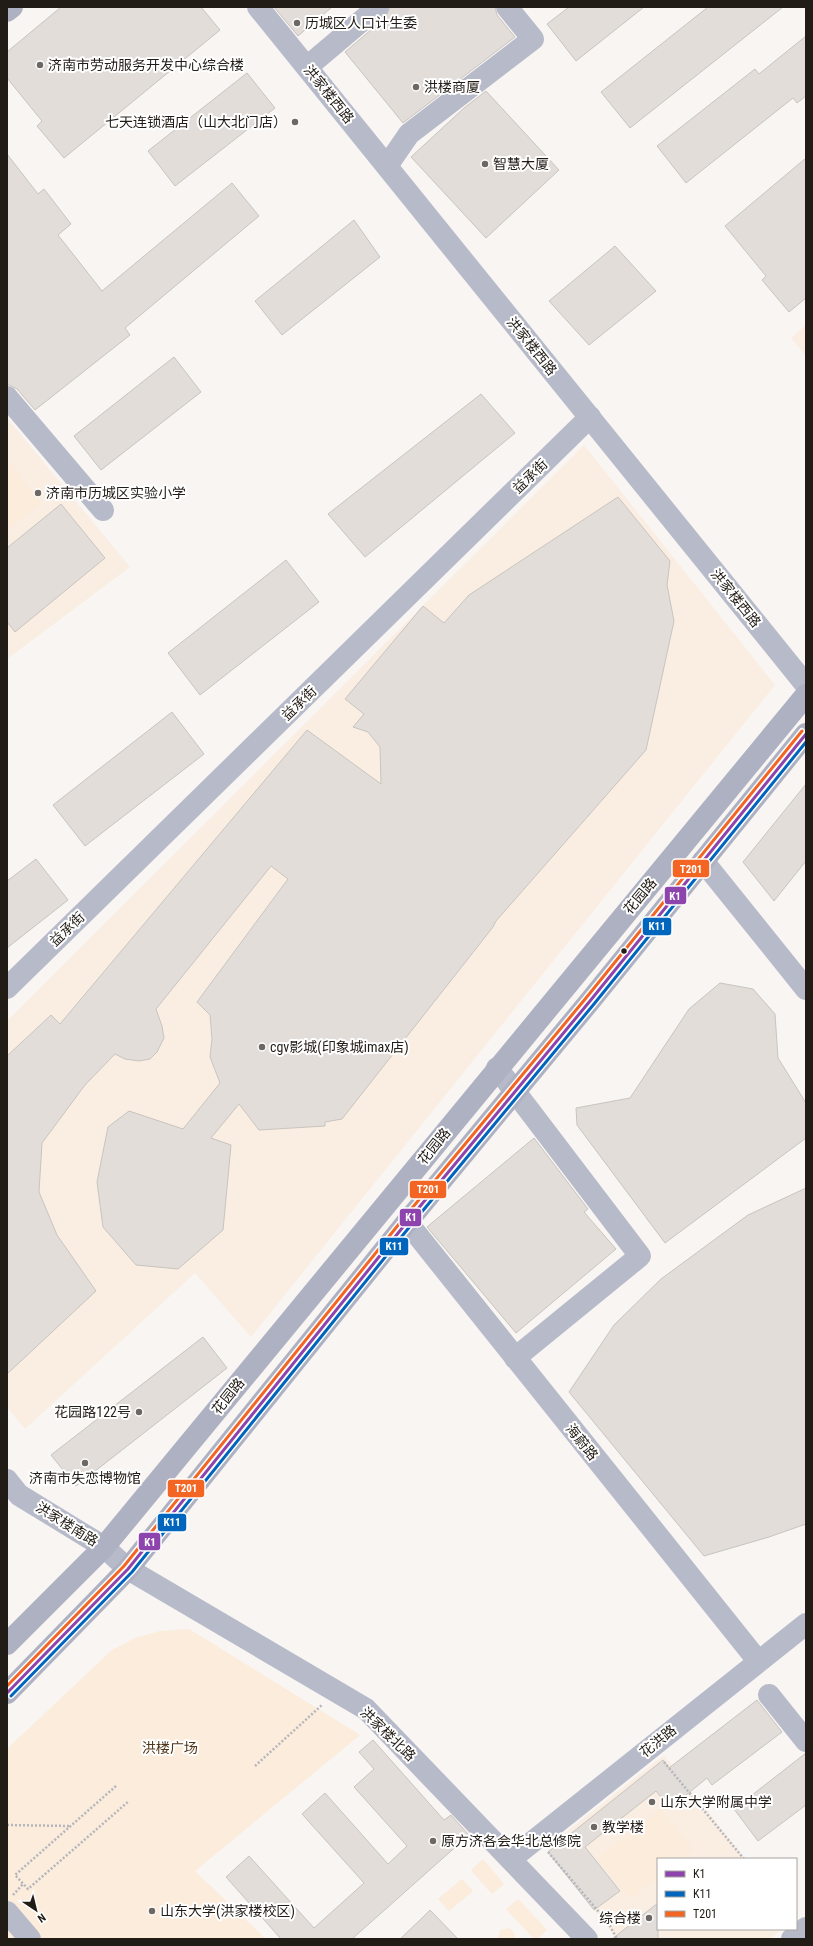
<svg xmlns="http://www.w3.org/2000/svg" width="813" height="1946" viewBox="0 0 813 1946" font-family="'Roboto Condensed','Noto Sans SC',sans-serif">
	<rect width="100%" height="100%" fill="#f8f5f2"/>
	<g fill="#faeee3">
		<polygon points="806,325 806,356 791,338"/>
		<polygon points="7,418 130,567 7,659"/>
		<polygon points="584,445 775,685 251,1337 195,1273 25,1429 7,1407 7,1021"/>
		<polygon points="664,1755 745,1859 658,1859 658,1929 782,1929 770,1939 617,1939 546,1848"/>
	</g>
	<g fill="#fbecdb">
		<polygon points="7,459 41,503 7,530"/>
		<polygon points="189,1629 360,1735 195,1871 266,1939 7,1939 7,1749 112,1650 135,1638 160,1631"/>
		<polygon points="660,1809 693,1849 680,1859 658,1859 658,1877 630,1899 597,1859"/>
		<polygon points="483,1859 504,1884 492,1894 471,1870"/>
		<polygon points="462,1879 473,1891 449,1911 438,1899"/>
		<polygon points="518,1899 547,1930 538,1939 534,1939 506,1909"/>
		<polygon points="510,1928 514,1933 515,1939 497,1939 501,1930"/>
	</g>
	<g fill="#e2ddd9" stroke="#c8c4bf">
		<polygon points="61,7 201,7 220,30 64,158 37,126 42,121 7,78 7,52"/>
		<polygon points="274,7 332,7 298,36"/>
		<polygon points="390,7 495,7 497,15 515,37 403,123 345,52 386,17"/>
		<polygon points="569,7 644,7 576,61 547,24"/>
		<polygon points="708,7 783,7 630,128 601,92"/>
		<polygon points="806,36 806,96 797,103 793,98 686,183 657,146 755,69 759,74"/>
		<polygon points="247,73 275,108 175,186 148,151"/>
		<polygon points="486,91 559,170 486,238 411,157 464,108"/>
		<polygon points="7,154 38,194 44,189 71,224 58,235 102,291 232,183 259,216 125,328 130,335 35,410 17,389 7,384"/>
		<polygon points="806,158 806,298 789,312 762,280 766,276 725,226"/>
		<polygon points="354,220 380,257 282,335 255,301"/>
		<polygon points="615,246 656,291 589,345 549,301"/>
		<polygon points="174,357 201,392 101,470 74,436"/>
		<polygon points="481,394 515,433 365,557 328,514"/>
		<polygon points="618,497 670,561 667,585 674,621 646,750 496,921 493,927 342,1119 325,1122 325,1126 259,1130 239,1104 211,1138 231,1145 223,1230 178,1269 136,1265 103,1227 97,1182 108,1127 129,1111 183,1129 220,1083 210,1057 212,1039 210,1015 197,1002 288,879 271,866 156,1009 162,1026 164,1038 157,1052 150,1059 139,1061 125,1059 115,1054 85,1085 42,1143 39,1192 57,1235 96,1291 7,1374 7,1056 51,1015 60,1024 307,730 381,784 380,747 368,732 353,727 364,714 345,699 423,606 444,623 469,595"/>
		<polygon points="61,504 105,558 15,632 7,622 7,548"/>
		<polygon points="286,560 319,602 200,695 168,653"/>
		<polygon points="172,712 204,754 85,846 53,805"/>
		<polygon points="806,784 806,861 774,901 743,862"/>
		<polygon points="36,859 68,900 7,948 7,881"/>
		<polygon points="720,983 753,989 775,1014 778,1058 806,1103 806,1138 665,1243 577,1125 576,1108 630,1098 689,1009"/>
		<polygon points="534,1138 588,1209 584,1212 616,1249 516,1333 427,1227"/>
		<polygon points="806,1188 806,1524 769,1537 704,1556 569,1392 614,1325 661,1279 748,1215"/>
		<polygon points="203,1337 227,1368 76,1486 51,1455"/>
		<polygon points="757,1700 782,1732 712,1785 707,1778 670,1808 656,1791 585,1847 620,1891 594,1910 548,1852 663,1760 669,1768"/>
		<polygon points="373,1740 444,1820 451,1815 469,1835 352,1939 281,1939 226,1877 249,1856 314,1928 364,1883 302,1814 325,1793 388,1864 407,1846 354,1787 374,1769 359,1752"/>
		<polygon points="806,1753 806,1805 758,1841 734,1809"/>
		<polygon points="658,1903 658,1939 612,1939"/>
		<polygon points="430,1910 458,1939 400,1939 420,1920"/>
	</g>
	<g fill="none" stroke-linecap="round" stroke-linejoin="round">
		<g stroke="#b4b5bd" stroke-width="2.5" stroke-dasharray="2 2" stroke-linecap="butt">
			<polyline points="664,1762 744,1859"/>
			<polyline points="255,1766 322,1705"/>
			<polyline points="116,1786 15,1875 28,1889 129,1801"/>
			<polyline points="7,1825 70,1826"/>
			<polyline points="548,1852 609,1924 617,1939"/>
			<polyline points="13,1895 23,1884"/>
		</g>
		<g stroke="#b7bac9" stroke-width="22">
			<polyline points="258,7 806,685"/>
			<polyline points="307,67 378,7"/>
			<polyline points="387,166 409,134 533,39 507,7"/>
			<polyline points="7,397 103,510"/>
			<polyline points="703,861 806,989"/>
			<polyline points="7,988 590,417"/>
			<polyline points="497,1068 640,1256 515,1358"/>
			<polyline points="407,1222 758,1661"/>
			<polyline points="7,1480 19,1495 104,1547 128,1569 366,1709 587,1939"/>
			<polyline points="769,1695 806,1741"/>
			<polyline points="511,1859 806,1624"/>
			<polyline points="7,1912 30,1939"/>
			<polyline points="792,1939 806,1928"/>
		</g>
		<g stroke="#aeb1c2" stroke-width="22">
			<polyline points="7,11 12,7"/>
			<polyline points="7,1644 104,1547 806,695"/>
			<polyline points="7,1693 128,1569 407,1222 590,1001 806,734"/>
		</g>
		<g stroke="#fff" stroke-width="6">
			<polyline id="bus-1" points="7,1693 128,1569 407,1222 590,1001 806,734"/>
		</g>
		<g stroke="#fff" stroke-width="6">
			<polyline id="bus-2" points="11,1696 132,1572 411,1225 594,1004 806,742"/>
		</g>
		<g stroke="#fff" stroke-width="6">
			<polyline id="bus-3" points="7,1686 124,1566 403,1219 586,998 802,731"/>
		</g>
		<use href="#bus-1" stroke="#8e44ad" stroke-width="3"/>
		<use href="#bus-2" stroke="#0065bd" stroke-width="3"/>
		<use href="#bus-3" stroke="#f26522" stroke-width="3"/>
	</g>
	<g fill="#6d6863" stroke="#fff" stroke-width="1.5">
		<circle cx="297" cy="23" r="4"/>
		<circle cx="40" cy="65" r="4"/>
		<circle cx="416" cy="87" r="4"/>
		<circle cx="295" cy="122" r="4"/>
		<circle cx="485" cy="164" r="4"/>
		<circle cx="38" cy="493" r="4"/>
		<circle cx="262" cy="1047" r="4"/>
		<circle cx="139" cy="1412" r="4"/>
		<circle cx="85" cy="1463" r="4"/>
		<circle cx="652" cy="1802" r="4"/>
		<circle cx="594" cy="1827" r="4"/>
		<circle cx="433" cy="1841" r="4"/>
		<circle cx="152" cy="1911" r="4"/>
		<circle cx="649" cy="1918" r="4"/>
	</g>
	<circle fill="#221c16" stroke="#fff" stroke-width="1.5" cx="624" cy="951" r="3.5"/>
	<g text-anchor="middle" stroke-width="4" stroke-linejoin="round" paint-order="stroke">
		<g font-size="14" fill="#221c16" stroke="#fff" text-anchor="start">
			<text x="305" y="28">历城区人口计生委</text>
			<text x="48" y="70">济南市劳动服务开发中心综合楼</text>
			<text x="424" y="92">洪楼商厦</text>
			<text x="287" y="127" text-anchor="end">七天连锁酒店（山大北门店）</text>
			<text x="493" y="169">智慧大厦</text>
			<text x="46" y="498">济南市历城区实验小学</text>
			<text x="270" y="1052">cgv影城(印象城imax店)</text>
			<text x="131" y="1417" text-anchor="end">花园路122号</text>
			<text x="85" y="1483" text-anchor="middle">济南市失恋博物馆</text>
			<text x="660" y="1807">山东大学附属中学</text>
			<text x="602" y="1832">教学楼</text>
			<text x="441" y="1846">原方济各会华北总修院</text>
			<text x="160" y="1916">山东大学(洪家楼校区)</text>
			<text x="641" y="1923" text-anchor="end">综合楼</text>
		</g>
		<g font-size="14" fill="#221c16" stroke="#fff">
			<text transform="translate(329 94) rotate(51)" y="5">洪家楼西路</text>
			<text transform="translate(532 346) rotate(51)" y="5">洪家楼西路</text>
			<text transform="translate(530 476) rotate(-44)" y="5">益承街</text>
			<text transform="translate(736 598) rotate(51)" y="5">洪家楼西路</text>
			<text transform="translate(299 703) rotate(-44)" y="5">益承街</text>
			<text transform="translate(640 896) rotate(-50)" y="5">花园路</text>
			<text transform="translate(67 929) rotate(-44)" y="5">益承街</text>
			<text transform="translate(434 1146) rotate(-51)" y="5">花园路</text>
			<text transform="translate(228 1396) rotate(-51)" y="5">花园路</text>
			<text transform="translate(582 1442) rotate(51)" y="5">海蔚路</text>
			<text transform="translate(67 1524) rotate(32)" y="5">洪家楼南路</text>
			<text transform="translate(388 1734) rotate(44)" y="5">洪家楼北路</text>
			<text transform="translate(658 1741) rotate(-39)" y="5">花洪路</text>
		</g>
		<g font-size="14" fill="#503618" stroke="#fff">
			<text x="170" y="1753">洪楼广场</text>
		</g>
	</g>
	<g stroke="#fff" stroke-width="1.5">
		<rect x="672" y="859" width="38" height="19" rx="4" fill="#f26522"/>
		<rect x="664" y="886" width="23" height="19" rx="4" fill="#8e44ad"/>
		<rect x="642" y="917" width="30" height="19" rx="4" fill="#0065bd"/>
		<rect x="409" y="1180" width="38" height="19" rx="4" fill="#f26522"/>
		<rect x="399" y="1208" width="23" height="19" rx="4" fill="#8e44ad"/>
		<rect x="379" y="1237" width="30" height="19" rx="4" fill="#0065bd"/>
		<rect x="167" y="1479" width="38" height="19" rx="4" fill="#f26522"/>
		<rect x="157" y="1513" width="30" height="19" rx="4" fill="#0065bd"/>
		<rect x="138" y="1532" width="23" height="19" rx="4" fill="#8e44ad"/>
	</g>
	<g font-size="11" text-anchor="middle" font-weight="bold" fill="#fff">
		<text x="691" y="873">T201</text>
		<text x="675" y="900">K1</text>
		<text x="657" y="930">K11</text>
		<text x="428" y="1193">T201</text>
		<text x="411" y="1221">K1</text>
		<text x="394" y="1250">K11</text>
		<text x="186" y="1492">T201</text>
		<text x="172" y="1526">K11</text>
		<text x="150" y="1546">K1</text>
	</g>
	<rect width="813" height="1946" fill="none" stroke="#221c16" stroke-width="16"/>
	<rect x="657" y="1858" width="140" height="72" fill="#ffffff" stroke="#a7a4a2"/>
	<rect x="665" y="1871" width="20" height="6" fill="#8e44ad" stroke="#a7a4a2"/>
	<text x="693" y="1878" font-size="12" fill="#221c16">K1</text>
	<rect x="665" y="1891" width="20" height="6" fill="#0065bd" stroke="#a7a4a2"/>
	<text x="693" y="1898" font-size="12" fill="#221c16">K11</text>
	<rect x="665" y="1911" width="20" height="6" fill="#f26522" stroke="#a7a4a2"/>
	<text x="693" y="1918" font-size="12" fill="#221c16">T201</text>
	<g transform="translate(36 1910) rotate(145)" stroke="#ffffff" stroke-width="3" paint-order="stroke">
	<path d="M0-3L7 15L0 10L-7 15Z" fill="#221c16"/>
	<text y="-6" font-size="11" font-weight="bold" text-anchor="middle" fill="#221c16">N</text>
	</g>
</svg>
